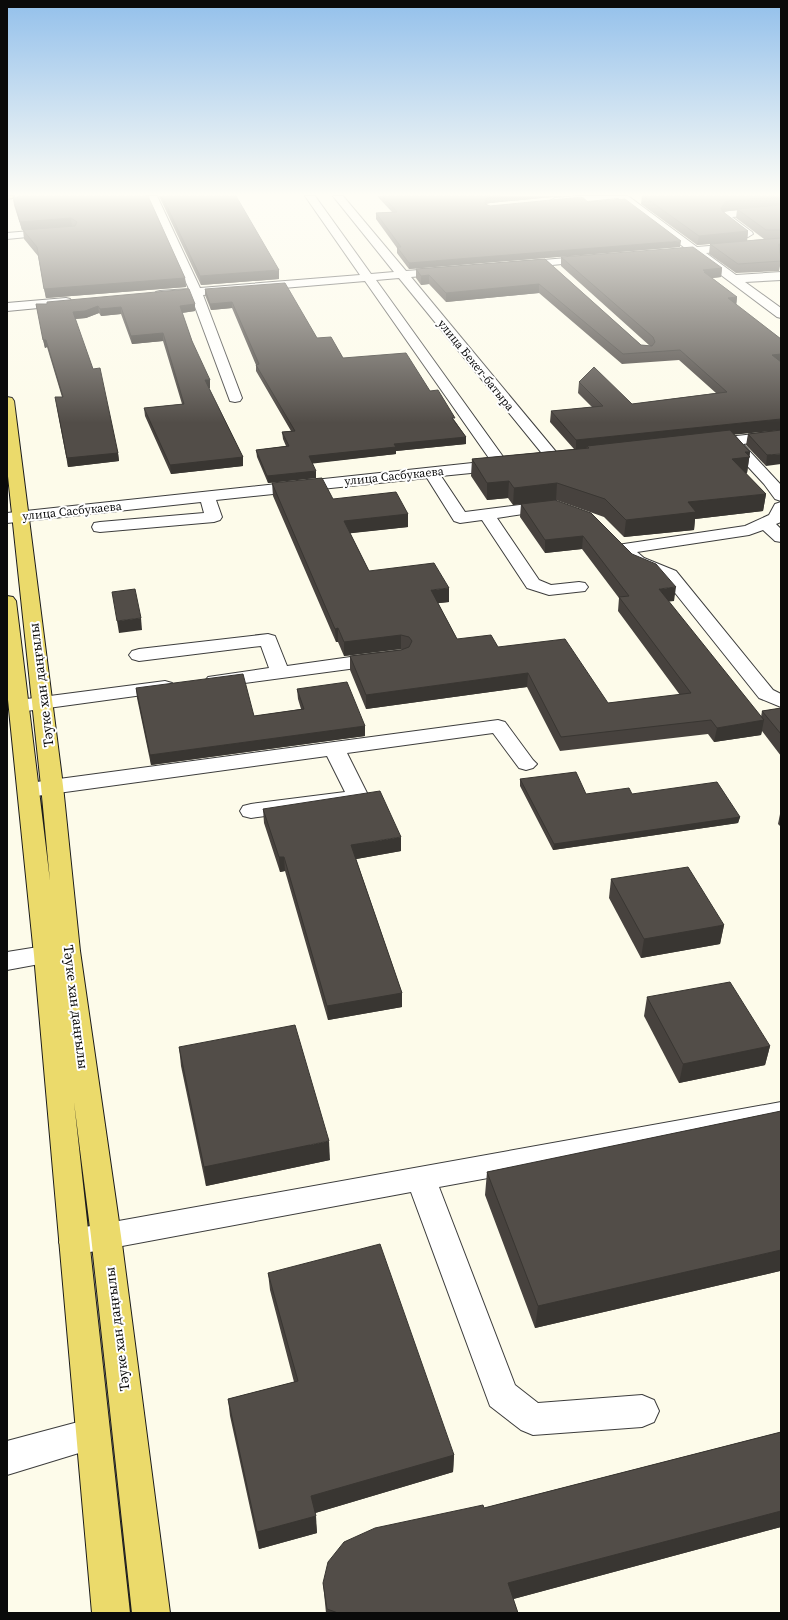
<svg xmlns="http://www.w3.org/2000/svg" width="788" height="1620" viewBox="0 0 788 1620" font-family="'Source Serif 4',serif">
	<rect width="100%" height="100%" fill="#fdfbea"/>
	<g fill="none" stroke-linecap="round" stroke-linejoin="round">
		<g stroke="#3d3d3d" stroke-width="2">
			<g id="minor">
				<polygon points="147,196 157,196 200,288 360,275 305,196 315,196 371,274 394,272 333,196 343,196 406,271 446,268 450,269 452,271 450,273 446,274 411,277 562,459 559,462 554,464 549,462 399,278 376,280 509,465 506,468 501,470 441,476 465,512 551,501 557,503 559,506 557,509 497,518 539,580 551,585 579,582 585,583 588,587 585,591 549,595 527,588 482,520 460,523 454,521 427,478 216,500 222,517 220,520 214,522 100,532 94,531 92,527 94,523 100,522 204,513 201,502 7,523 7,513 491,461 365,281 203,295 242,398 240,401 235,402 230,401 191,296 160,299 156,298 154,295 156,292 160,291 189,289"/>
				<polygon points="578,196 628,196 697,247 781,240 781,246 706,253 736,275 781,272 781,280 745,282 781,308 781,318 777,317 693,254 664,255 662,253 664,251 685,248 618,198 555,204 550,201 555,198"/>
				<polygon points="781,207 781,213 732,217 752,232 753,234 748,237 744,236 721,218 725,212 729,211"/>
				<polygon points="54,229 59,232 58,234 7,239 7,233"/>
				<polygon points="590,256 594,257 596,259 594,261 520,268 516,267 514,265 516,263 520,262"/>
				<polygon points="66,298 70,299 72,302 70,305 7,311 7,303"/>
				<polygon points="781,431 781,439 743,444 781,485 781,501 775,499 764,484 728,445 709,447 704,446 702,443 704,440 709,439"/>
				<polygon points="781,502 781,522 776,524 781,529 781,542 775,541 763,530 749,535 637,552 644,558 676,571 773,690 781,694 781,707 759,698 664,579 632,566 616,549 618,545 624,544 745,526 769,515 775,504"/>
				<polygon points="268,634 275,636 287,666 379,653 386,655 389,659 386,663 379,665 215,687 208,685 205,681 208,677 269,668 261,646 139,661 132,659 129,655 132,651 139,649"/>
				<polygon points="165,681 172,683 175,687 172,691 19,712 12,710 9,706 12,702 19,700"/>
				<polygon points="498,720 505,722 533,760 537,764 533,768 526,770 519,768 493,733 347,753 369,797 366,802 358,804 251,818 243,816 240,811 243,806 251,804 345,792 327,756 29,797 21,795 18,790 21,785 29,783"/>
				<polygon points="63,943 72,946 75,952 72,958 7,970 7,952"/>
				<polygon points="781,1102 781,1124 439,1187 515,1385 538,1403 642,1395 654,1400 659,1411 654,1422 642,1427 533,1435 521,1430 490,1406 411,1192 74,1255 63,1251 59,1242 63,1233 74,1229"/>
				<polygon points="93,1418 105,1423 110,1434 105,1445 7,1475 7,1441"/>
			</g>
		</g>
		<g stroke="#1b1b1b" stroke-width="2">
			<g id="major">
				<polygon points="7,196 14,196 13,198 7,199"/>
				<polygon points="7,397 12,398 14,401 63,786 80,951 121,1236 170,1613 132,1613 91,1236 74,1102 130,1613 92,1613 34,955 7,690 7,596 13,597 16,601 50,881 41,786 7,467"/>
			</g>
		</g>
		<use href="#minor" fill="#fff" fill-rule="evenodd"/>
		<use href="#major" fill="#ebda6b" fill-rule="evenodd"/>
	</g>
	<g fill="#47423e">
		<polygon points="148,196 185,278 186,287 46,298 38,256 24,239 23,230 46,228 22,230 14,205 13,197"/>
		<polygon points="159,196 236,196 279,279 201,285"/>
		<polygon points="377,196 563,196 490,203 485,204 490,206 588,202 680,247 409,269 397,253 397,248 376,219 376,213 392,212"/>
		<polygon points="642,196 781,196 781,253 780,253 781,261 779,271 736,273 709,254 710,244 764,239 736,218 737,210 725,211 723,213 748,231 747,241 697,245 641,204"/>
		<polygon points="561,257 722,268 721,277 712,278 737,297 736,305 781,339 781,430 734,434 750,452 747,473 746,474 766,494 763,511 695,519 694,530 624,537 604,517 556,500 513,505 508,498 487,500 471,476 472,459 574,449 550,422 551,411 592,407 578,393 579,382 632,404 716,393 679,360 622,364 539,293 446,302 429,284 421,285 416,278 416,269 545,259 641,345 650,346 561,266"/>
		<polygon points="205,289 317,338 343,358 430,391 455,421 466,437 466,444 396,451 396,454 312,463 316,478 268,483 257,457 256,450 286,446 283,439 282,432 291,431 256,371 256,365 232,308 211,310 205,295"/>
		<polygon points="36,304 195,304 195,311 182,313 192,341 210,388 209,388 243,457 243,466 171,474 145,416 144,408 182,404 163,341 132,344 121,314 101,316 99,313 86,318 75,319 118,453 119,461 68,467 55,397 62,397 47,347 45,348"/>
		<polygon points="781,430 766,466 746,445 748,434"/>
		<polygon points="272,483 333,499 408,514 408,527 350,533 369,571 449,602 438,603 457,639 498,647 608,703 680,695 618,611 619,598 582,549 545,553 520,517 521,504 555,500 674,601 668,601 761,717 762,711 781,708 781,756 762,731 761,735 714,742 708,734 560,751 527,687 366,709 350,670 350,656 403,649 401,649 344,656 338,642 336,642 273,496"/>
		<polygon points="136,688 254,716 301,709 298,699 297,689 365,726 365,736 151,765 137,698"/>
		<polygon points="520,779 586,794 632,794 740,817 738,823 553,850 520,786"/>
		<polygon points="263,809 401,851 356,859 402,993 402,1007 328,1020 285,871 280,872 264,823"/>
		<polygon points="781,809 781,827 778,824"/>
		<polygon points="611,879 724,925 720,944 641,958 609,898"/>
		<polygon points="647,997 770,1046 765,1065 679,1083 644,1016"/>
		<polygon points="179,1047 330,1160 206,1186 181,1066"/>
		<polygon points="781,1111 781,1273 780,1271 535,1328 485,1195 487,1172"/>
		<polygon points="268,1273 454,1455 453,1472 315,1513 317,1533 259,1549 230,1416 228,1399 294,1382 270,1290"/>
		<polygon points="781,1432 781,1527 513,1599 518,1613 326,1613 323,1583 484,1508"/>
	</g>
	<g fill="#393632">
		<polygon points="500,196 563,196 490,203 485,204 485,199 490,197"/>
		<polygon points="781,197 781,206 725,211 720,217 721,208 726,201"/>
		<polygon points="71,218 72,226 22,230 20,222"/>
		<polygon points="748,231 747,241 697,245 699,236"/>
		<polygon points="681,241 680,247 409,269 409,263"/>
		<polygon points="779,244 781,244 781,253 778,253"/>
		<polygon points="722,268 721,277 705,279 703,270"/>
		<polygon points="279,270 279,279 201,285 200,276"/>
		<polygon points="429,275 429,284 421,285 421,276"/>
		<polygon points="185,278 186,287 46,298 44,289"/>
		<polygon points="539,284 539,293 446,302 446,293"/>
		<polygon points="737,297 736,307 728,298"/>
		<polygon points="232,302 232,308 211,310 210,304"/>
		<polygon points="195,304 195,311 181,313 180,306"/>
		<polygon points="98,306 99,313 86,318 74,319 73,312"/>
		<polygon points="121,307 121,314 101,316 100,309"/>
		<polygon points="163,333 163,341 132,344 131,336"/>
		<polygon points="43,340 46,340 47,347 45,348"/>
		<polygon points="781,354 781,364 772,355"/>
		<polygon points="205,380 210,380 210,388 206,388"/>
		<polygon points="781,419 781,430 589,449 589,448 587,446 586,450 576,451 576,440"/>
		<polygon points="466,437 466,444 396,451 396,454 309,464 309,456 394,444"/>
		<polygon points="745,452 750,452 747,473 729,475 732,459"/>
		<polygon points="118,453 119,461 68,467 67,458"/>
		<polygon points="781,454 781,464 766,466 767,455"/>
		<polygon points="243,457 243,466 171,474 170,465"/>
		<polygon points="316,471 316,478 268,483 267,476"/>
		<polygon points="509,481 508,498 487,500 487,483"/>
		<polygon points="557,483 556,500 513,505 514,488"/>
		<polygon points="766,494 763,511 695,519 694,530 624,537 626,520 688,502"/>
		<polygon points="408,514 408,527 344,534 344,521"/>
		<polygon points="583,536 582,549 545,553 545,540"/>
		<polygon points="676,587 674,601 657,603 659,589"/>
		<polygon points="449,588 449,602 431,604 431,590"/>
		<polygon points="141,618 142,630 119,633 117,621"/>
		<polygon points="338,628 338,642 336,642 335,629"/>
		<polygon points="401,635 401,649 344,656 344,642"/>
		<polygon points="528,673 527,687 366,709 366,695"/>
		<polygon points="764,720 761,735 714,742 717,728"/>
		<polygon points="365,726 365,736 151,765 150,755"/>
		<polygon points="740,817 738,823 553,850 554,844"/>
		<polygon points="401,837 401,851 351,860 351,845"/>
		<polygon points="279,857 284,857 285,871 280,872"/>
		<polygon points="724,925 720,944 641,958 644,939"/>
		<polygon points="402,993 402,1007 328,1020 327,1006"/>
		<polygon points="770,1046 765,1065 679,1083 683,1064"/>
		<polygon points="329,1141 330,1160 206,1186 204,1167"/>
		<polygon points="781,1250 781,1268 780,1271 535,1328 538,1306"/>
		<polygon points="454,1455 453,1472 312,1514 311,1496"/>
		<polygon points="781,1511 781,1527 506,1601 508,1583"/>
		<polygon points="316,1516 317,1533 259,1549 257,1532"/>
	</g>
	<g fill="#524d48" stroke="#393632">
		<polygon points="18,196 148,196 185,278 44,289 37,247 23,230 75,226 77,222 71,218 20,222 13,197 18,197"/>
		<polygon points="162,196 236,196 279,270 200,276"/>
		<polygon points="383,196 500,196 490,197 485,199 485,204 490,206 582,197 588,202 625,199 681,241 409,263 397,247 401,247 376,213 397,212"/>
		<polygon points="643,196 781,196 781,197 726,201 721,208 722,211 748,231 699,236"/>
		<polygon points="781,205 781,230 766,230 737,209"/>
		<polygon points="781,238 781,244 779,244 781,261 738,264 710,244"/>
		<polygon points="693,247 722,268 703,270 706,272 704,272 737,297 728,298 781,339 781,354 772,355 781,362 781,419 576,440 551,411 603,406 579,382 594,367 632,404 727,392 680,350 623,354 539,284 446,293 429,275 421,276 416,269 545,259 641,345 652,346 655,342 653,337 561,257"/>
		<polygon points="285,283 317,338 331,337 343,358 406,353 430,391 438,390 455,418 452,418 466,437 394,444 396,447 309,456 316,471 267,476 256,450 289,446 282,432 295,431 256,365 259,364 232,302 210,304 205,289"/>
		<polygon points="189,289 195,304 180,306 192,341 210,380 205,380 243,457 170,465 144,408 184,404 163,333 131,336 121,307 100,309 98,306 85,311 73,312 93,369 100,368 118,453 67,458 55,397 63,397 46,340 43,340 36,304 47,304 47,302"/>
		<polygon points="730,430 750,452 745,452 750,457 732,459 766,494 688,502 696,512 626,520 605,499 557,483 514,488 509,481 487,483 472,459 589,448 587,446"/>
		<polygon points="781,430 781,454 767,455 748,434"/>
		<polygon points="322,478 333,499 396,492 408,514 344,521 369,571 434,563 449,588 431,590 457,639 491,635 498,647 565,639 608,703 691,693 619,597 629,596 583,536 545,540 521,504 555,500 591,513 632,554 656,564 676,587 659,589 764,720 717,728 711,720 561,737 528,673 366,695 350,656 401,650 409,647 412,641 409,637 401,635 344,642 338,628 335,629 272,483"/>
		<polygon points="135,589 141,618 117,621 112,592"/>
		<polygon points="243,674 254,716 304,709 297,689 347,682 365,726 150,755 136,688"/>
		<polygon points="781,708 781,734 762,711"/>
		<polygon points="576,772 586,794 629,788 632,794 717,782 740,817 554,844 520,779"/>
		<polygon points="380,791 401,837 351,845 402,993 327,1006 284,857 279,857 263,809"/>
		<polygon points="688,867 724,925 644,939 611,879"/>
		<polygon points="730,982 770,1046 683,1064 647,997"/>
		<polygon points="295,1025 329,1141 204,1167 179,1047"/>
		<polygon points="781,1111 781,1250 538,1306 487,1172"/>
		<polygon points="380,1244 454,1455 311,1496 316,1516 257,1532 228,1399 298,1381 268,1273"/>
		<polygon points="781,1432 781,1511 508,1583 518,1613 338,1613 327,1609 323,1583 328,1562 344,1542 375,1528 483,1505 484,1508"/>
	</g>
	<linearGradient id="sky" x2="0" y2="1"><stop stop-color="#93c0eb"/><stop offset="0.46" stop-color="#fefdf6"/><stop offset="1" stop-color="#fefdf6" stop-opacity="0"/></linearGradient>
	<rect width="788" height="423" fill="url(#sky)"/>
	<g text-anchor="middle" stroke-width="4" stroke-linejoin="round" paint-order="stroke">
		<g font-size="12" fill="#0a0a0a" stroke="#fff">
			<text transform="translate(476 365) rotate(51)" y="4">улица Бекет-батыра</text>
			<text transform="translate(394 476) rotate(-6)" y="4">улица Сасбукаева</text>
			<text transform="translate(72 511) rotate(-6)" y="4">улица Сасбукаева</text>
		</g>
		<g font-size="14" fill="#0a0a0a" stroke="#fff">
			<text transform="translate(41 685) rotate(-97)" y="5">Тәуке хан даңғылы</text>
			<text transform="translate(76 1007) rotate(83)" y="5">Тәуке хан даңғылы</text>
			<text transform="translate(117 1329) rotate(-97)" y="5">Тәуке хан даңғылы</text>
		</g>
	</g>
	<rect width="788" height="1620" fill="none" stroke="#0a0a0a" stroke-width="16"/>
</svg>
